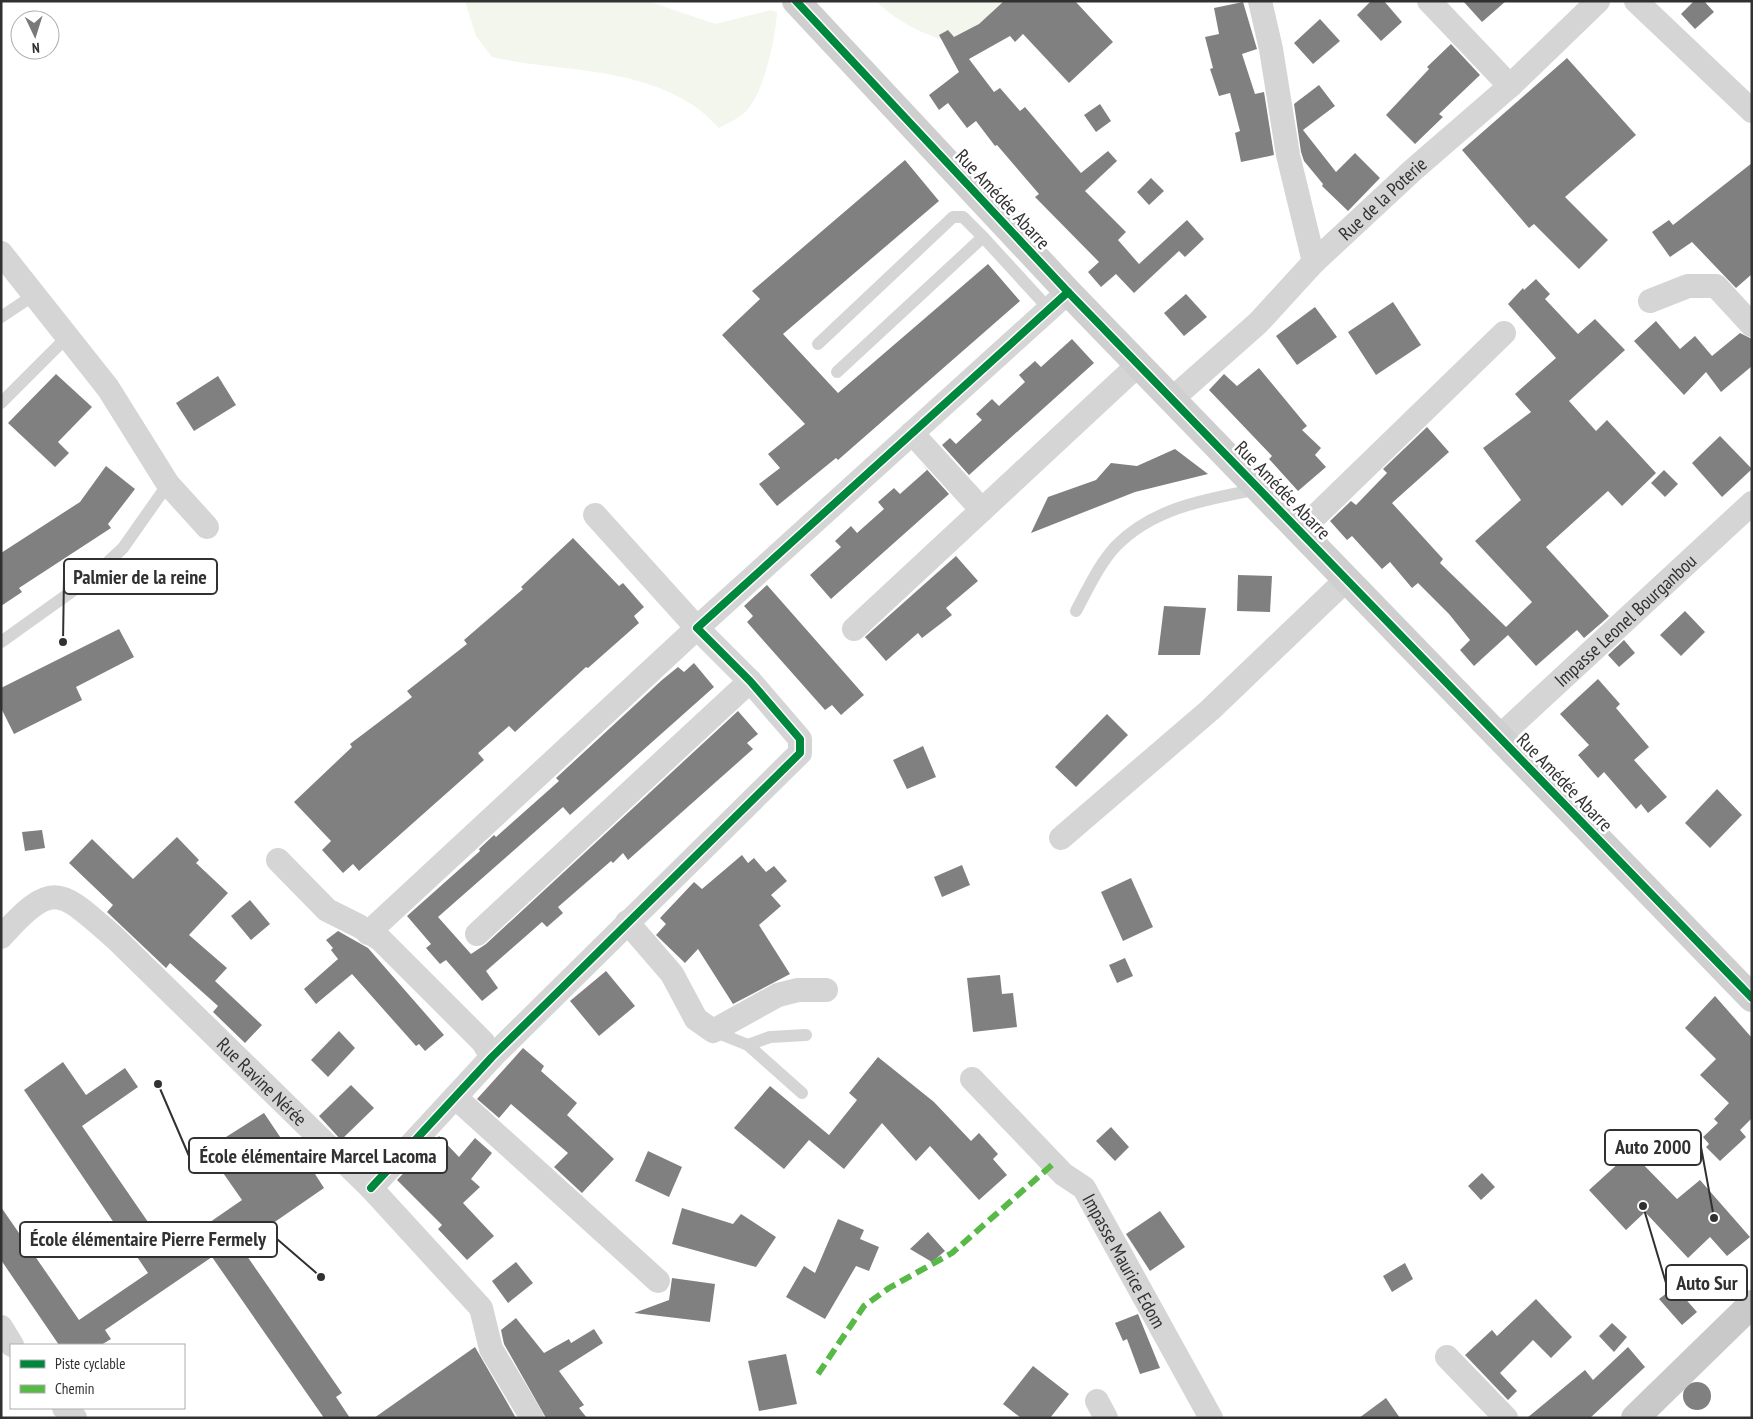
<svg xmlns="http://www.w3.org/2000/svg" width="1753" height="1419" viewBox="0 0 1753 1419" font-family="'PT Sans Narrow',sans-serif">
	<rect width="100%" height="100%" fill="#fff"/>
	<g fill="#f3f6ed">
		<path d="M465,1H648L715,24L771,10L777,12C776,37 763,99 743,114C736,120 727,123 719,128C711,120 702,111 693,105C633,66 559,72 492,57L476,36Z"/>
		<path d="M876,1H1012L969,49C934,38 902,27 876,1Z"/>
	</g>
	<g fill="#808080">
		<polygon points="1004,1 1075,1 1113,42 1069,83 1023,34 1015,42 1010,36 969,59 994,92 1000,88 1020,111 1025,107 1081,173 1108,151 1117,161 1085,191 1126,232 1118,240 1139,264 1187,220 1204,239 1185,257 1179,251 1134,293 1116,274 1101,287 1088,272 1099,262 1035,197 1039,194 997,145 995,146 976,121 967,128 948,103 939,110 929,95 959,72 939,35 948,30 954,37 979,24"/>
		<polygon points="1371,1 1384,1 1402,22 1381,41 1357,15"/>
		<polygon points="1463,1 1506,1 1482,22"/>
		<polygon points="1694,1 1704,1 1714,12 1695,29 1681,14"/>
		<polygon points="1243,2 1257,49 1242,54 1255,94 1264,92 1274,155 1241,162 1235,133 1240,131 1230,93 1219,96 1210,69 1213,68 1205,37 1219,34 1214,8"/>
		<polygon points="1320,19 1340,41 1313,64 1294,43"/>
		<polygon points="1451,44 1480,75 1439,114 1443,117 1415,144 1386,115 1429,69 1427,67"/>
		<polygon points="1567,58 1636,135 1565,197 1608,240 1579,269 1534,224 1529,228 1462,150"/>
		<polygon points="1319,85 1335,106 1303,130 1336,172 1355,153 1380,178 1348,211 1322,186 1323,184 1304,161 1301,152 1294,104"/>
		<polygon points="1100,104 1111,121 1096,132 1084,115"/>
		<polygon points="905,160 939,201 783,334 838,393 988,264 1020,301 838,460 836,458 777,506 759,484 780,468 768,454 805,424 722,335 760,299 752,291"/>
		<polygon points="1752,163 1752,274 1736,288 1692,242 1670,257 1652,232 1669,220 1673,225"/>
		<polygon points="1151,178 1164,191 1149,205 1137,192"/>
		<polygon points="1536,279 1550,294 1545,299 1578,334 1595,319 1625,350 1569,401 1596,431 1607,420 1656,473 1622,506 1608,491 1546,547 1609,616 1606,619 1584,638 1577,630 1536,666 1508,635 1474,666 1460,650 1470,640 1449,614 1418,583 1412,588 1390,562 1382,569 1352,536 1347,540 1330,521 1351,501 1356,505 1387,473 1383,469 1427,427 1449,452 1392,503 1443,559 1440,563 1506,627 1532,602 1475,541 1521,500 1483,448 1531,412 1515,394 1556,358 1508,304 1523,288 1524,290"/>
		<polygon points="1186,294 1207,317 1184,336 1164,313"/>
		<polygon points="1393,302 1421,345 1376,375 1348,332"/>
		<polygon points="1315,307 1337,337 1297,365 1276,336"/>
		<polygon points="1656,321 1680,349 1695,336 1712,356 1740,333 1752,339 1752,366 1721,392 1706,372 1684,395 1634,341"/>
		<polygon points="1072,339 1094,363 969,475 942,445 950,438 956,444 982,420 976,414 992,399 999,406 1025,382 1019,375 1035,361 1041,367"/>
		<polygon points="1259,368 1307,426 1302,430 1321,448 1315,455 1326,467 1298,491 1269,459 1272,456 1209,390 1224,374 1237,386"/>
		<polygon points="56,374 92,407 58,442 69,453 55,467 8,423"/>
		<polygon points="218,376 236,405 194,431 176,403"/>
		<polygon points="1720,436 1752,469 1722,497 1692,463"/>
		<polygon points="1175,449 1208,474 1135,492 1031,533 1048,497 1096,480 1111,463 1137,466"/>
		<polygon points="921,463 949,494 831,599 810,575 841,547 835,541 851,526 857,533 884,509 878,502 894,488 900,494 927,470"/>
		<polygon points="106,466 135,489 108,524 111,528 19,588 22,592 1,606 1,553 80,502"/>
		<polygon points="1664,470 1678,484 1665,497 1651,483"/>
		<polygon points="573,538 619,586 623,583 644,607 634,616 639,623 588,668 586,667 515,732 509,726 478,753 484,760 359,871 353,864 343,873 322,850 331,841 294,802 352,747 350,744 412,697 407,691 467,644 464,640 523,589 521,587"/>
		<polygon points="956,556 978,581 946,608 952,615 922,638 918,633 886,661 865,637"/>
		<polygon points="1238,575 1272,576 1270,612 1237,611"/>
		<polygon points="767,585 864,695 841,715 832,705 825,710 747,622 753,616 744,606"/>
		<polygon points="1164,606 1206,608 1200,655 1158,655"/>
		<polygon points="1685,611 1705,632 1681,656 1660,635"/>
		<polygon points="119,629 134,657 76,687 82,700 14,734 1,708 1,688"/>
		<polygon points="1624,640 1635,653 1619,667 1608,655"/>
		<polygon points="694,663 714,687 570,815 563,807 438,917 471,954 486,944 738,711 758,734 747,743 753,749 628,860 623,853 613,863 611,861 558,907 563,913 547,927 542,922 486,971 498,988 482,1001 446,960 440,964 426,948 431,944 407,916 480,851 479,849 494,835 496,837 559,781 556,778 662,680 678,667 684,672"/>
		<polygon points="1598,679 1620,704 1616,708 1649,747 1634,760 1667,797 1648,813 1641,804 1636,809 1604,772 1598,778 1591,770 1578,755 1589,745 1560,714"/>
		<polygon points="1107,714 1128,735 1076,787 1055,767"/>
		<polygon points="923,746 936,777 907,789 893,760"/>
		<polygon points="1717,789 1742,815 1710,848 1685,823"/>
		<polygon points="42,830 45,848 25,851 22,832"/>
		<polygon points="177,837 199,860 196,863 228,893 189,935 227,968 215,981 262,1025 245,1043 213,1012 218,1006 170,963 166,968 107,912 113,905 69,863 92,839 133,879"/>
		<polygon points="742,855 748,863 754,858 766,872 774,866 787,881 771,895 781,906 759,925 790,974 733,1004 698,949 685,963 656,935 666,924 660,918 694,882 702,889"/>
		<polygon points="962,865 970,885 942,897 934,877"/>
		<polygon points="1131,878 1153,927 1123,941 1101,892"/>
		<polygon points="250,900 270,924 251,940 231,916"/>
		<polygon points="338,931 368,948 444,1035 425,1051 419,1044 416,1046 352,974 316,1004 304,989 338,959 331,950 333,948 326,940"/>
		<polygon points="1125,958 1133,976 1117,983 1109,965"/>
		<polygon points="606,971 635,1006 599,1036 570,1001"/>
		<polygon points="1000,975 1002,994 1013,993 1017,1027 973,1032 967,978"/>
		<polygon points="1715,996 1752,1038 1752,1118 1740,1130 1746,1137 1720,1161 1706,1147 1709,1144 1703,1137 1718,1123 1714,1119 1729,1103 1700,1075 1716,1059 1685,1028"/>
		<polygon points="339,1031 355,1048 328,1077 311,1060"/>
		<polygon points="523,1048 544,1066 541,1071 577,1103 567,1115 614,1159 582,1193 554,1167 568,1153 511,1104 499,1118 477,1099"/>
		<polygon points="878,1057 934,1102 971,1141 979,1133 998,1154 993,1159 1007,1175 979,1200 930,1146 916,1161 882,1123 844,1169 809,1140 784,1169 734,1128 770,1086 829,1135 857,1100 849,1093"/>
		<polygon points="63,1062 86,1095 125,1068 138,1087 82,1126 168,1251 242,1200 207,1150 226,1137 264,1113 301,1168 308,1163 324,1188 240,1246 342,1393 336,1397 350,1418 324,1418 212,1257 105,1330 111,1339 101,1345 59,1345 1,1260 1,1207 79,1320 148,1273 24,1090"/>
		<polygon points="351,1085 374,1108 341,1140 319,1116"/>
		<polygon points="1111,1127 1129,1147 1115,1161 1096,1141"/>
		<polygon points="439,1136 459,1157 475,1138 492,1153 471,1179 480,1187 463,1203 494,1236 467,1260 438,1229 442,1225 397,1180"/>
		<polygon points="648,1151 682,1167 669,1197 635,1181"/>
		<polygon points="1631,1152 1677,1199 1700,1180 1750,1237 1727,1256 1710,1237 1688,1258 1645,1212 1626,1230 1589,1190"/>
		<polygon points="1482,1173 1495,1187 1481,1200 1468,1186"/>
		<polygon points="682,1208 733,1224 741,1214 776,1237 756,1267 672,1244"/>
		<polygon points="1160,1211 1185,1247 1150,1271 1126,1234"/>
		<polygon points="838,1219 864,1230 860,1239 879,1247 869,1271 856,1266 825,1319 786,1297 804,1266 815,1273"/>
		<polygon points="928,1232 945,1251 932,1262 910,1249"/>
		<polygon points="516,1262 533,1283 508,1303 492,1281"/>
		<polygon points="1405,1263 1413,1279 1392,1292 1383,1276"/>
		<polygon points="672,1278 715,1284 710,1322 634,1313 669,1300"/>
		<polygon points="1675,1287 1697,1312 1682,1325 1659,1299"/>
		<polygon points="1536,1299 1572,1337 1551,1358 1533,1340 1500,1373 1517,1391 1508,1400 1465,1355 1492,1330 1497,1336"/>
		<polygon points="1138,1314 1160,1368 1140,1374 1127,1339 1123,1341 1115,1323"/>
		<polygon points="516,1318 544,1353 569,1339 571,1343 594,1329 603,1343 559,1371 584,1405 579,1408 587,1418 546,1418 504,1344 501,1330"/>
		<polygon points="1612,1323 1627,1337 1614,1352 1599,1336"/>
		<polygon points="475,1347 516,1418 374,1418"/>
		<polygon points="1628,1347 1645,1367 1590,1418 1527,1418 1585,1370 1593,1380"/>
		<polygon points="786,1354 797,1404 759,1411 748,1361"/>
		<polygon points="1033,1366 1069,1394 1050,1418 1021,1418 1003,1404"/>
		<circle cx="1697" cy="1396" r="14"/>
		<polygon points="1386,1398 1400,1418 1359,1418"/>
	</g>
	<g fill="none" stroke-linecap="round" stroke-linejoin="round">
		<g stroke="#d5d5d5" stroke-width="12">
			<polyline points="1,317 34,295"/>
			<polyline points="818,344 953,217 963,217 983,237"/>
			<polyline points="837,372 983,237 1049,309"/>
			<polyline points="1,403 67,337"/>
			<path d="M1076,611C1088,589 1099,564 1116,546C1154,507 1208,499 1259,489"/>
			<polyline points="1,642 92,577 123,548 168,484"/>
			<polyline points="713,1031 748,1045 802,1093"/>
			<polyline points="748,1045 770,1037 806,1035"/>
		</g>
		<g stroke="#d5d5d5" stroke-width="24">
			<polyline points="1260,1 1271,49 1288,155 1314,262"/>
			<polyline points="1429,1 1510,86"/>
			<polyline points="1636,1 1752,111"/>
			<polyline points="1,253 108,388 168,484 207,527"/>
			<polyline points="1650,301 1688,286 1716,286 1752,325"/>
			<path id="s1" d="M1172,399L1258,323L1314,262L1413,170L1510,86L1598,1"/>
			<polyline points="912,433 982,510"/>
			<polyline points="1300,531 1504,333"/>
			<polyline points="854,629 1139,364"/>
			<path id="s2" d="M1499,737L1752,503"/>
			<polyline points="1061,838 1210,710 1347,579"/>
			<polyline points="278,860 327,910 359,926 381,940 483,1042 492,1057"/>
			<polyline points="627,922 672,974 696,1019 713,1031 778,995 798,990 826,990"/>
			<polyline points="368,933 697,628 595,515"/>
			<polyline points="477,934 750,681"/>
			<path id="s3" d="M1,937C54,878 60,890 115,938L371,1188L481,1308L491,1349L532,1418"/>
			<path id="s4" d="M972,1079L1063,1174L1084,1188L1211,1418"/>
			<polyline points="455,1097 658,1281"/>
			<polyline points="371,1188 492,1057 800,753 800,739 750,681 697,628 1068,292"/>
			<polyline points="1,1327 12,1345"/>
			<polyline points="1447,1357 1506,1418"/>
			<polyline points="1097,1401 1106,1418"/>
			<polyline points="64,1408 75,1418"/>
		</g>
		<polyline stroke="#cfcfcf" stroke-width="28" points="796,1 1068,292 1752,998"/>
		<polyline stroke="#c9c9c9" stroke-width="28" points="1635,1418 1752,1304"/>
		<polyline stroke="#58b947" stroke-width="6" stroke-dasharray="12 6" stroke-linecap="butt" points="818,1374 864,1306 889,1288 952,1253 1053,1164"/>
		<g stroke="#fff" stroke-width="11">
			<g id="cycleway">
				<polyline points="796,1 1068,292 1752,998"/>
				<polyline points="371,1188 492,1057 800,753 800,739 750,681 697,628 1068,292"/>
			</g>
		</g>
		<use href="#cycleway" stroke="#00873e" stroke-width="8"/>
	</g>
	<g text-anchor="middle" stroke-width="5" stroke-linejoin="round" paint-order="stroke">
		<g font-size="19" fill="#313131" stroke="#fff">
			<text dy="7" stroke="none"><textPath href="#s1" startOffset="291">Rue de la Poterie</textPath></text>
			<text transform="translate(1003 199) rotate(47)" y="7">Rue Amédée Abarre</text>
			<text transform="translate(1283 490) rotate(46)" y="7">Rue Amédée Abarre</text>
			<text dy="7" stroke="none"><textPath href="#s2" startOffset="172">Impasse Leonel Bourganbou</textPath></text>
			<text transform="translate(1565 782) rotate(46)" y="7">Rue Amédée Abarre</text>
			<text dy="7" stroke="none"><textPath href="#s3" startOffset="348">Rue Ravine Nérée</textPath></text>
			<text dy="7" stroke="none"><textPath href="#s4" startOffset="240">Impasse Maurice Edom</textPath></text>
		</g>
	</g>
	<path fill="none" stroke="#313131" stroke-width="2" d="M63 642L64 577M1714 1218L1701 1147M158 1084L189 1156M321 1277L277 1239M1643 1206L1666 1283"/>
	<g fill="#313131" stroke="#fff" stroke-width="2">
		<circle cx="63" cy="642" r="5"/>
		<circle cx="1714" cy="1218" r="5"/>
		<circle cx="158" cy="1084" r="5"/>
		<circle cx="321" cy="1277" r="5"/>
		<circle cx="1643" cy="1206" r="5"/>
	</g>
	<g fill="#fff" stroke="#313131" stroke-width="2">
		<rect x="64" y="559" width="153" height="35" rx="5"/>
		<rect x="1605" y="1130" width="96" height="35" rx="5"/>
		<rect x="189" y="1138" width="258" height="35" rx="5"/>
		<rect x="20" y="1222" width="257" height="35" rx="5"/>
		<rect x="1666" y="1265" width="81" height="35" rx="5"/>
	</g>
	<g font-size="20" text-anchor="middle" font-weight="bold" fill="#313131">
		<text x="140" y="584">Palmier de la reine</text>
		<text x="1653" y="1154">Auto 2000</text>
		<text x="318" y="1163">École élémentaire Marcel Lacoma</text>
		<text x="148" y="1246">École élémentaire Pierre Fermely</text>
		<text x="1707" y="1290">Auto Sur</text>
	</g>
	<rect width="1753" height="1419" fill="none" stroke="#313131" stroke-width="5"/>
	<rect x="10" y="1344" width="175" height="65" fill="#ffffff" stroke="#adadad"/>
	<rect x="20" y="1360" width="25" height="8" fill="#00873e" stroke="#adadad"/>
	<text x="55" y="1369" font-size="15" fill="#313131">Piste cyclable</text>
	<rect x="20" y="1385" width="25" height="8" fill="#58b947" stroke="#adadad"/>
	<text x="55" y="1394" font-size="15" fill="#313131">Chemin</text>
	<g transform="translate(35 35) rotate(176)"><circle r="24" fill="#ffffff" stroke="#adadad"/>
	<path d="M0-4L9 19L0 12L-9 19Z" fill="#797979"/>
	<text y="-8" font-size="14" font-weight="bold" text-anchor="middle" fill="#313131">N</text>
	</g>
</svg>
